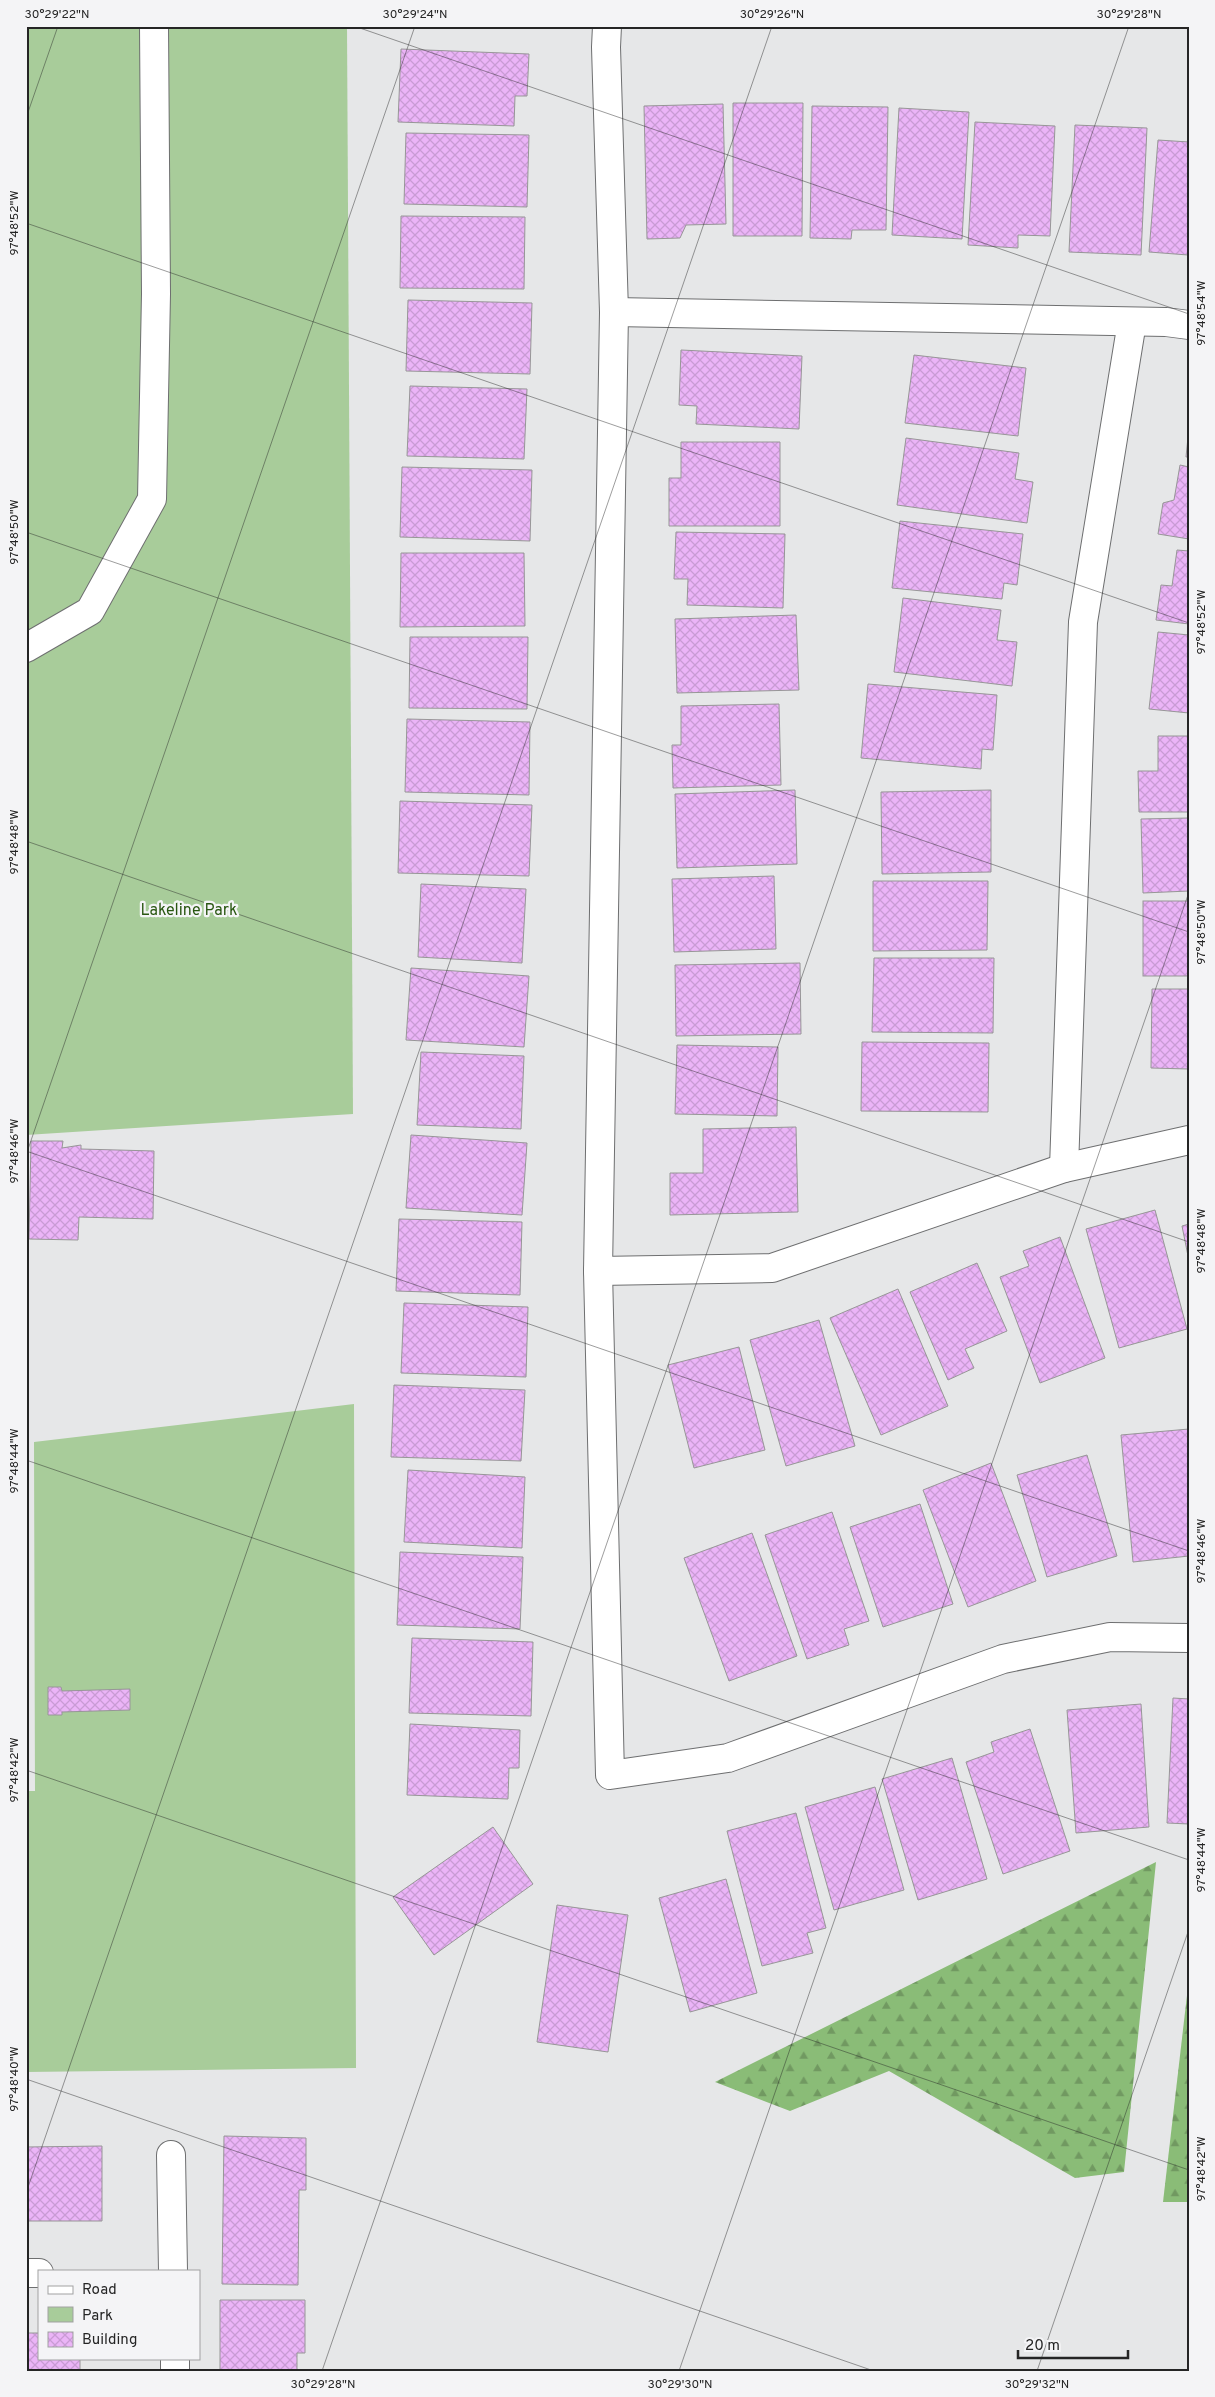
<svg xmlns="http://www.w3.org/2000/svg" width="1215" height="2397" viewBox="0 0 1215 2397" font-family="Overpass,sans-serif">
	<defs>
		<pattern id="forest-firs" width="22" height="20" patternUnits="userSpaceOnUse" patternTransform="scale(1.25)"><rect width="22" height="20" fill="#8abc77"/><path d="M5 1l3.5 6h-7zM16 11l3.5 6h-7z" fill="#719961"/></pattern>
		<pattern id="building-cross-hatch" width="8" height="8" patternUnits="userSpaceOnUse" patternTransform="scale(1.25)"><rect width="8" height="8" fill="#ebb4f7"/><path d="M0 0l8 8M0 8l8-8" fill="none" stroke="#c99bd4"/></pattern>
	</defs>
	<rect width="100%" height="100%" fill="#e6e7e8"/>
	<g fill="url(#forest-firs)">
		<polygon points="1156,1862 1124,2172 1075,2178 889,2071 790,2111 715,2082"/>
		<polygon points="1189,1978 1189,2202 1163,2202"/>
	</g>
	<g fill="#a8cc9a">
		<polygon points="26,26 347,26 353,1114 26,1135"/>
		<polygon points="354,1404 356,2068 26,2072 26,1791 35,1791 34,1442"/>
	</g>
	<g fill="url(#building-cross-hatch)" stroke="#979697">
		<polygon points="401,49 529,54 527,96 515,96 514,126 398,122"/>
		<polygon points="733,103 803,103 802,236 733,236"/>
		<polygon points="723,104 726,224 686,225 680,238 647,239 644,106"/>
		<polygon points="812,106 888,107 886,230 852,230 851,239 810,238"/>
		<polygon points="899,108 969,112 962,239 892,235"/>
		<polygon points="975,122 1055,126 1050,236 1018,235 1018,248 968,245"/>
		<polygon points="1075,125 1147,128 1141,255 1069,252"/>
		<polygon points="406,133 529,135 527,207 404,204"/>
		<polygon points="1158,140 1189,142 1188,255 1149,252"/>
		<polygon points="401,216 525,217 524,289 400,288"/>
		<polygon points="408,300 532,303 530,374 406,371"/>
		<polygon points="681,350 802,356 799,429 696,424 697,406 679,405"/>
		<polygon points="914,355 1026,368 1018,436 905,423"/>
		<polygon points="410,386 527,389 524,459 407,456"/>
		<polygon points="1189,427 1189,457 1186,457"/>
		<polygon points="906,438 1019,453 1015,479 1033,482 1027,523 897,505"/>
		<polygon points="681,442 780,442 780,526 669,526 669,478 681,478"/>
		<polygon points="1180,465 1189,467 1189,539 1158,534 1163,503 1174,500"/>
		<polygon points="402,467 532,470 530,541 400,537"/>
		<polygon points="900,521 1023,534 1017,585 1004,583 1002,599 892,588"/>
		<polygon points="676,532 785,534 783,608 687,605 688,579 674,579"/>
		<polygon points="1177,550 1189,551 1189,624 1156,620 1161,585 1172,586"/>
		<polygon points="401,553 524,553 525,626 400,627"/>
		<polygon points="903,598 1001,610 997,640 1017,642 1012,686 894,672"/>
		<polygon points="796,615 799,690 677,693 675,619"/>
		<polygon points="1158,632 1189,635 1189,713 1149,709"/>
		<polygon points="410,637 528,637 527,709 409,708"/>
		<polygon points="868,684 997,695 993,750 982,749 981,769 861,758"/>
		<polygon points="779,704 781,785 673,788 672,745 681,745 681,706"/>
		<polygon points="407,719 530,722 529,795 405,792"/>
		<polygon points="1158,736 1189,736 1189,812 1139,812 1138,771 1158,771"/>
		<polygon points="795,790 797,864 677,868 675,794"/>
		<polygon points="991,790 991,872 882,874 881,792"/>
		<polygon points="400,801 532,805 529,876 398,873"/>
		<polygon points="1189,818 1189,891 1143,893 1141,819"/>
		<polygon points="774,876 776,949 674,952 672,879"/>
		<polygon points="873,881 988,881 987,950 873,951"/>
		<polygon points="421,884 526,889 522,963 418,957"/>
		<rect x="1143" y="901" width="46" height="75"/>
		<polygon points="874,958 994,958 993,1033 872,1032"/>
		<polygon points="800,963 801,1034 676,1036 675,965"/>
		<polygon points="411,968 529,976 524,1047 406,1040"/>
		<polygon points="1152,989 1189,989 1189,1069 1151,1068"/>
		<polygon points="862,1042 989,1043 988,1112 861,1111"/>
		<polygon points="677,1045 778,1047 777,1116 675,1114"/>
		<polygon points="421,1052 524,1056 521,1129 417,1125"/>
		<polygon points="796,1127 798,1212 670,1215 670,1173 703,1173 703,1129"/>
		<polygon points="411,1135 527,1143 522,1215 406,1208"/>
		<polygon points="31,1141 63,1141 62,1148 81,1145 81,1149 154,1151 153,1219 79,1217 78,1240 29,1239"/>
		<polygon points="1155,1210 1187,1329 1119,1348 1086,1229"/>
		<polygon points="399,1219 522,1222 520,1295 396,1291"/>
		<polygon points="1189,1224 1189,1261 1182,1226"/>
		<polygon points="1060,1237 1105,1358 1040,1383 1000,1277 1029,1266 1023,1251"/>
		<polygon points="977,1263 1007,1331 965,1349 974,1368 948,1380 910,1292"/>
		<polygon points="898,1289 948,1406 881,1435 830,1318"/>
		<polygon points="404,1303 528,1307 526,1377 401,1373"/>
		<polygon points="819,1320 855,1446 786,1466 750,1340"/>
		<polygon points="739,1347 765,1450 694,1468 668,1365"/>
		<polygon points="394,1385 525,1390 521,1461 391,1457"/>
		<polygon points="1189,1429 1189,1556 1133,1562 1121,1435"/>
		<polygon points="1087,1455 1117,1556 1047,1577 1017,1475"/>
		<polygon points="991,1463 1036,1581 968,1607 923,1490"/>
		<polygon points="408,1470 525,1477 522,1548 404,1542"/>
		<polygon points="920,1504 953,1604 883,1627 850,1527"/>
		<polygon points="832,1512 869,1621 844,1629 849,1645 807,1659 765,1535"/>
		<polygon points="752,1533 797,1656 729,1681 684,1558"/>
		<polygon points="400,1552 523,1557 520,1629 397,1625"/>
		<polygon points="412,1638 533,1642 531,1716 409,1713"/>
		<polygon points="48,1687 61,1687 62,1691 130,1689 130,1710 62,1712 62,1715 48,1715"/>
		<polygon points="1173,1698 1189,1699 1189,1824 1167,1823"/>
		<polygon points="1141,1704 1149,1827 1076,1833 1067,1710"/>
		<polygon points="410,1724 520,1730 519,1768 509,1768 508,1799 407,1795"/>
		<polygon points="1030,1729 1070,1851 1003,1874 966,1762 994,1752 991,1742"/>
		<polygon points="952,1758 987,1879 918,1900 882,1779"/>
		<polygon points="875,1787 904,1890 834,1910 805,1807"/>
		<polygon points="796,1813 826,1928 807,1933 813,1953 762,1966 727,1831"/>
		<polygon points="493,1827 533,1884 434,1955 393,1897"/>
		<polygon points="726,1879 757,1993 690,2012 659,1898"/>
		<polygon points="557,1905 628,1915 608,2052 537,2042"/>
		<polygon points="224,2136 306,2138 306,2190 299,2190 298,2285 222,2284"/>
		<polygon points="102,2146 102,2221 26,2221 26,2147"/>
		<polygon points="220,2300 305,2300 305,2353 297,2353 297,2371 220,2371"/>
		<polygon points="26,2333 39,2333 39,2358 80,2358 80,2371 26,2371"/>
	</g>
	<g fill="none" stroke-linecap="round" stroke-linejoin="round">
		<g stroke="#6e6f70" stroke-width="30">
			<g id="minor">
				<polyline points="607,26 606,47 614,312 598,1271 610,1775 728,1758 1003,1659 1110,1637 1189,1638"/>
				<polyline points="614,312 1166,322 1189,325"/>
				<polyline points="26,648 90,611 152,499 156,294 154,26"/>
				<polyline points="1064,1168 1083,622 1132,322"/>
				<polyline points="598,1271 772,1268 1064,1168 1189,1140"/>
				<polyline points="171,2155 173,2271"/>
				<polyline points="26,2273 39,2273"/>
				<polyline points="175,2358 175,2371"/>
			</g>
		</g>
		<use href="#minor" stroke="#fff" stroke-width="28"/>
	</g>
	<path fill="none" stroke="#252525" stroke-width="1" stroke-opacity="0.45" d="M354,26L1189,314M26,118L58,26M26,223L1189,623M26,532L1189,932M26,841L1189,1242M26,1151L1189,1551M26,1155L415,26M26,1460L1189,1860M26,1770L1189,2170M26,2079L874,2371M26,2193L772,26M322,2371L1129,26M679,2371L1189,892M1037,2371L1189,1929"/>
	<g text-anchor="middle" stroke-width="4.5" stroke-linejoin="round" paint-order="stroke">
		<g font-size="16" fill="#285610" stroke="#f4f4f6">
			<text x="189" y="915">Lakeline Park</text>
		</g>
	</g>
	<rect width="1215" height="2397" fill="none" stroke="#f4f4f6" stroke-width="55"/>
	<rect x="38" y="2270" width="162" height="90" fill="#f4f4f6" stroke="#a1a1a2"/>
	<rect x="48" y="2286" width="25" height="8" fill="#ffffff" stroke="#a1a1a2"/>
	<text x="82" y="2294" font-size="15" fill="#252525">Road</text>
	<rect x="48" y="2307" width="25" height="15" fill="#a8cc9a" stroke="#a1a1a2"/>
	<text x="82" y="2320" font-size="15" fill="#252525">Park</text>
	<rect x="48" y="2332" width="25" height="15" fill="url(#building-cross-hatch)" stroke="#a1a1a2"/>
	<text x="82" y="2344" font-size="15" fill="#252525">Building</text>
	<path d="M1018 2350v8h110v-8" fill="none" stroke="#252525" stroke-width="2.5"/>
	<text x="1025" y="2350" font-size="15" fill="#252525" stroke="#f4f4f6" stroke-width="4" paint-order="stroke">20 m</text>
	<rect x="28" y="28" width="1160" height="2342" fill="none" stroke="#252525" stroke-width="2"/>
	<g font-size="12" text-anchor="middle" fill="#252525">
		<text x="57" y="18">30°29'22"N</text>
		<text x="415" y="18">30°29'24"N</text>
		<text x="772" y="18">30°29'26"N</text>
		<text x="1129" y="18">30°29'28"N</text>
		<text transform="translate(14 223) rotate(-90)" y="4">97°48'52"W</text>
		<text transform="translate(1201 313) rotate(-90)" y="4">97°48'54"W</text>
		<text transform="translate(14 532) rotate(-90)" y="4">97°48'50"W</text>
		<text transform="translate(1201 622) rotate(-90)" y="4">97°48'52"W</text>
		<text transform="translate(14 842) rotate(-90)" y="4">97°48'48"W</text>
		<text transform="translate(1201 932) rotate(-90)" y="4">97°48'50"W</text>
		<text transform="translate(14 1151) rotate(-90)" y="4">97°48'46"W</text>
		<text transform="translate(1201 1241) rotate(-90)" y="4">97°48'48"W</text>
		<text transform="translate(14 1461) rotate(-90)" y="4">97°48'44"W</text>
		<text transform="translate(1201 1551) rotate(-90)" y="4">97°48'46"W</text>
		<text transform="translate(14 1770) rotate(-90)" y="4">97°48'42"W</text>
		<text transform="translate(1201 1860) rotate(-90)" y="4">97°48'44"W</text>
		<text transform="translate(14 2079) rotate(-90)" y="4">97°48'40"W</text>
		<text transform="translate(1201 2169) rotate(-90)" y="4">97°48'42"W</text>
		<text x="323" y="2388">30°29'28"N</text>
		<text x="680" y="2388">30°29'30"N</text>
		<text x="1037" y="2388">30°29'32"N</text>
	</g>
</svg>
